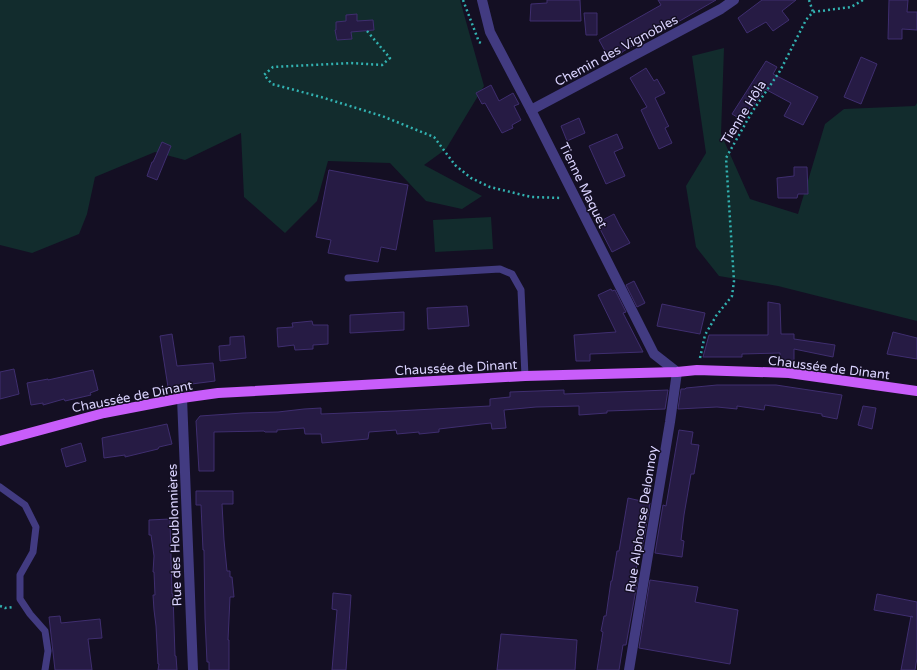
<svg xmlns="http://www.w3.org/2000/svg" width="917" height="670" viewBox="0 0 917 670" font-family="'Varela Round',sans-serif">
	<rect width="100%" height="100%" fill="#140f23"/>
	<g fill="#122c2d">
		<polygon points="0,0 460,0 484,86 446,149 424,165 482,196 462,209 426,201 390,163 328,161 317,201 285,233 244,197 241,133 185,160 155,152 95,177 87,214 79,234 32,253 0,245"/>
		<polygon points="724,48 721,134 750,199 798,214 825,124 844,109 915,106 917,103 917,321 778,286 719,276 696,247 686,186 706,153 692,56"/>
		<polygon points="491,217 493,249 435,252 433,220"/>
	</g>
	<g fill="#261b44" stroke="#3f2e6f">
		<polygon points="547,0 580,0 581,21 530,21 531,4 547,3"/>
		<polygon points="658,0 716,0 664,30 663,28 622,52 622,53 610,60 599,40 661,5"/>
		<polygon points="762,0 796,0 782,11 789,20 773,31 766,22 747,33 738,18"/>
		<polygon points="889,0 908,0 907,12 917,12 917,30 902,29 902,39 888,39"/>
		<polygon points="584,13 597,13 597,35 586,35"/>
		<polygon points="357,14 357,21 373,20 374,30 351,32 352,39 337,40 335,30 336,30 336,22 346,21 346,15"/>
		<polygon points="861,57 877,64 861,104 844,97"/>
		<polygon points="766,61 777,67 773,74 818,97 803,125 784,116 791,103 765,89 753,106 751,106 742,120 732,114"/>
		<polygon points="646,68 654,81 657,79 665,93 655,98 668,125 669,126 665,128 672,143 659,149 641,110 647,107 630,78"/>
		<polygon points="491,85 499,101 513,93 519,104 514,106 521,120 512,125 513,128 502,133 485,103 482,104 476,93"/>
		<polygon points="579,118 585,133 567,141 561,126"/>
		<polygon points="617,134 623,148 614,152 625,176 606,184 589,146"/>
		<polygon points="162,142 171,146 157,180 147,176 152,162 153,162"/>
		<polygon points="794,167 807,167 808,194 798,194 797,198 778,198 777,178 794,176"/>
		<polygon points="329,170 408,185 396,250 381,247 378,262 328,253 331,240 316,237"/>
		<polygon points="614,214 620,226 630,243 612,252 597,223"/>
		<polygon points="634,281 645,303 637,307 626,285"/>
		<polygon points="611,289 612,291 615,290 626,312 623,313 643,352 590,354 590,361 576,361 574,335 616,332 598,295"/>
		<polygon points="768,302 780,304 781,334 794,334 794,339 835,345 833,357 794,349 794,361 780,359 780,353 742,354 742,357 703,357 709,335 768,335"/>
		<polygon points="662,304 705,313 700,334 657,326"/>
		<polygon points="467,306 469,326 428,329 427,308"/>
		<polygon points="404,312 404,330 350,333 350,315"/>
		<polygon points="312,321 313,325 328,325 328,344 313,345 313,349 295,350 294,345 278,347 277,328 293,327 292,323"/>
		<polygon points="893,332 917,338 917,359 887,354"/>
		<polygon points="172,334 177,366 213,363 215,381 168,387 160,336"/>
		<polygon points="244,336 246,358 220,361 219,346 230,345 230,337"/>
		<polygon points="14,369 19,394 0,399 0,372"/>
		<polygon points="93,370 98,390 90,393 91,395 65,401 64,399 43,405 43,403 31,405 27,383 48,379 48,380"/>
		<polygon points="717,385 776,385 842,395 837,419 822,416 822,414 765,405 764,410 737,406 737,409 717,407 678,409 681,389 685,389 686,388"/>
		<polygon points="564,390 564,394 668,390 665,409 607,411 607,413 579,415 579,406 536,407 504,410 506,428 492,429 491,423 481,424 439,429 439,432 419,434 419,432 397,434 396,430 369,432 368,439 322,443 321,434 305,434 304,428 277,430 277,432 265,432 264,431 214,432 214,471 199,471 196,421 200,416 243,413 278,412 304,409 321,408 321,414 396,411 490,406 490,399 510,397 510,392"/>
		<polygon points="863,406 876,408 872,429 858,425"/>
		<polygon points="167,424 172,444 159,447 158,449 125,457 125,455 104,458 102,438"/>
		<polygon points="679,430 693,432 691,444 699,445 694,474 691,474 684,515 681,540 684,541 682,557 655,553 663,505 666,506"/>
		<polygon points="81,443 86,461 66,467 61,449"/>
		<polygon points="196,491 233,491 233,504 222,504 224,540 227,571 230,571 230,577 232,577 234,597 230,597 228,640 229,640 229,670 209,670 209,662 207,662 205,618 204,550 203,550 201,505 196,505"/>
		<polygon points="628,498 650,503 642,550 639,550 635,578 638,578 626,645 623,645 619,670 597,670 603,632 601,631 604,616 606,616 611,581 612,581 617,551 619,551"/>
		<polygon points="170,519 172,594 173,594 175,656 176,656 177,670 158,670 159,664 158,664 156,626 154,610 153,595 155,595 154,572 153,572 154,556 151,535 149,535 149,520"/>
		<polygon points="650,580 698,587 695,602 738,610 730,664 639,648"/>
		<polygon points="333,593 351,595 346,670 332,670 337,610 332,609"/>
		<polygon points="877,594 917,602 917,658 915,670 901,670 911,616 913,617 874,610"/>
		<polygon points="60,616 61,623 100,619 102,638 88,639 92,670 55,670 49,617"/>
		<polygon points="501,634 577,640 575,670 497,670"/>
	</g>
	<g fill="none" stroke-linecap="round" stroke-linejoin="round">
		<g stroke="#32b2b1" stroke-width="2.5" stroke-dasharray="2 3" stroke-linecap="butt">
			<polyline points="463,0 479,42 483,44"/>
			<polyline points="809,0 813,12"/>
			<polyline points="367,31 390,58 382,65 351,63 273,67 264,75 272,84 321,97 382,116 434,137 455,165 471,178 490,187 531,197 562,198"/>
			<polyline points="700,358 705,335 716,316 732,296 734,281 726,158 752,112 780,71 806,20 813,12 851,7 863,0"/>
			<polyline points="0,606 5,608 13,607"/>
		</g>
		<g stroke="#423b81" stroke-width="7">
			<polyline points="348,278 500,269 512,274 521,290 525,376"/>
			<polyline points="0,487 25,505 36,527 33,552 20,575 20,599 30,614 45,631 48,651 45,670"/>
		</g>
		<g stroke="#423b81" stroke-width="10">
			<polyline points="482,0 490,32 531,110 654,354 677,372 670,422 629,670"/>
			<polyline points="531,110 721,9 734,0"/>
			<polyline points="182,398 193,670"/>
		</g>
		<polyline stroke="#c85dfa" stroke-width="10" points="0,441 104,413 182,398 218,393 525,376 677,372 697,370 789,373 917,391"/>
	</g>
	<g text-anchor="middle" stroke-width="3" stroke-linejoin="round" paint-order="stroke">
		<g font-size="13" fill="#dad3fe" stroke="#140f23">
			<text transform="translate(616 50) rotate(-28)" y="5">Chemin des Vignobles</text>
			<text transform="translate(743 112) rotate(-58)" y="5">Tienne Hôla</text>
			<text transform="translate(584 185) rotate(64)" y="5">Tienne Maquet</text>
			<text transform="translate(456 367) rotate(-3)" y="5">Chaussée de Dinant</text>
			<text transform="translate(829 367) rotate(7)" y="5">Chaussée de Dinant</text>
			<text transform="translate(132 396) rotate(-11)" y="5">Chaussée de Dinant</text>
			<text transform="translate(641 519) rotate(-81)" y="5">Rue Alphonse Delonnoy</text>
			<text transform="translate(174 535) rotate(-92)" y="5">Rue des Houblonnières</text>
		</g>
	</g>
</svg>
